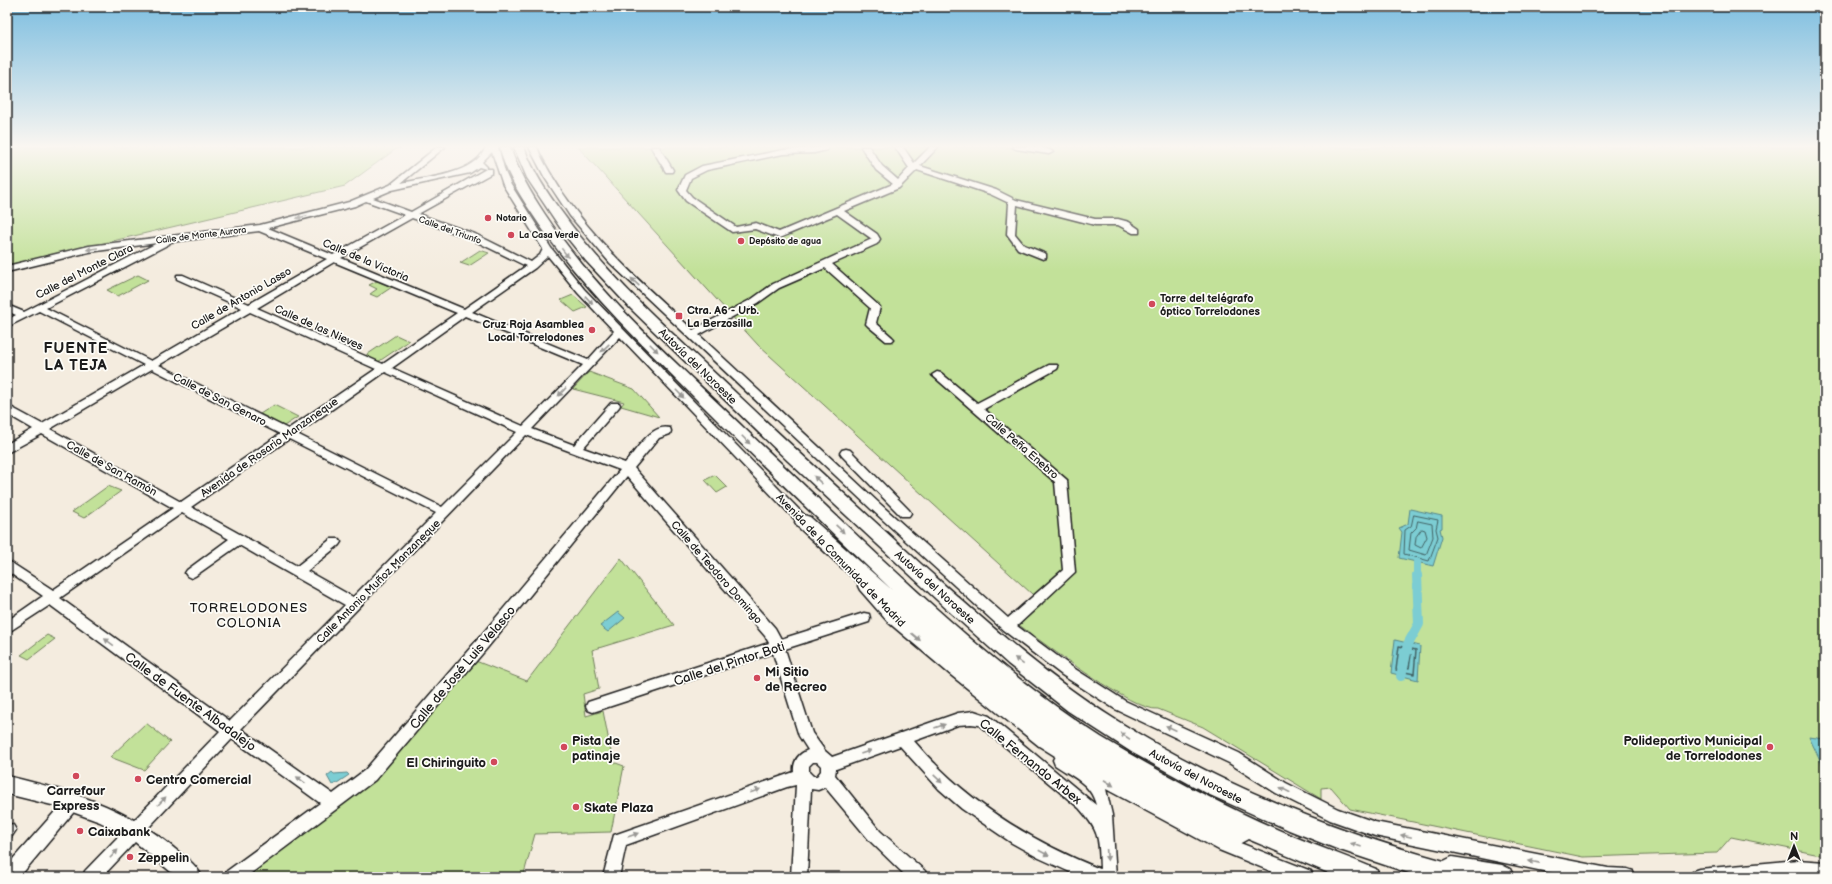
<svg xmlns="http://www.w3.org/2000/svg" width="1832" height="884" viewBox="0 0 1832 884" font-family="'Balsamiq Sans',sans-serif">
	<rect width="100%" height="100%" fill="#f4ecdf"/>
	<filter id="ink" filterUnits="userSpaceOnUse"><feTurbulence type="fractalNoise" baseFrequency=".025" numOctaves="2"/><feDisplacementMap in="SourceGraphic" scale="8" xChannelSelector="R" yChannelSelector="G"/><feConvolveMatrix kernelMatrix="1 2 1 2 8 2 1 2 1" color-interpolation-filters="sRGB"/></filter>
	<g filter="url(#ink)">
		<g fill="#c2e199" stroke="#6f7e5a">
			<polygon points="7,147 404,147 396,149 345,186 7,266"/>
			<path d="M578,147H1825V856L1731,837L1717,853L1583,857L1350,809L1331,787L1321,788V799L1203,727L1158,709C1134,712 1042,642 1019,625L1043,604L758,345Z"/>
			<polygon points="480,250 489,253 469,266 460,263"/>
			<polygon points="138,275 148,280 118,296 107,290"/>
			<polygon points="377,281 392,287 377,297 370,294 377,289 369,285"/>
			<polygon points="573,295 587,307 575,312 561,300"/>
			<polygon points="396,335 409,341 378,362 365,356"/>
			<polygon points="589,372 634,389 659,417 621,406 624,402 573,389"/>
			<polygon points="274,405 298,417 284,426 260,414"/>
			<polygon points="715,475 727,487 717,493 705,480"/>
			<polygon points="108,486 121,491 84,518 72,512"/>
			<polygon points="621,558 674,625 592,650 599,689 583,694 586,716 603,711 613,762 624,766 611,832 535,834 523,877 244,877 367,786 473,660 527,681"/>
			<polygon points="47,635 55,639 29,659 21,655"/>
			<polygon points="146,723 170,742 144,770 110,757"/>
		</g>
		<g fill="#7ccdd3" stroke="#56868a">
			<polygon points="1410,509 1442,516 1442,528 1440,529 1442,537 1433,566 1399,558 1402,532 1399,528 1408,524"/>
			<polygon points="618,612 625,618 608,632 600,626"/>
			<polygon points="1395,640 1420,646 1418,680 1391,673"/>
			<polygon points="1809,737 1825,739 1825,765 1822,764"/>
			<polygon points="332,772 334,774 347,773 349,775 337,783 332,785 327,776"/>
		</g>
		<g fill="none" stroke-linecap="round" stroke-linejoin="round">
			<g stroke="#426365" stroke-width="1">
				<polygon points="1414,515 1438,520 1436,529 1438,537 1429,561 1404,554 1405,530 1411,526"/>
				<polygon points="1418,521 1432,524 1433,537 1426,555 1409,550 1411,533 1416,528"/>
				<polygon points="1422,529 1425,530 1427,537 1421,548 1415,545 1416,537"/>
			</g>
			<g stroke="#426365" stroke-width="1.5">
				<polygon points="1399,646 1416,650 1414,674 1396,670"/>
				<polygon points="1405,652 1411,655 1409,668 1402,665 1403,654"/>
			</g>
			<polyline stroke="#7ccdd3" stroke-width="8" points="1417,562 1417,576"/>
			<polyline stroke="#7ccdd3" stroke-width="10" points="1401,676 1408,644 1419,624 1417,575"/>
			<g stroke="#1c1c1c" stroke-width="3">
				<g id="minor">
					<path d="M437,147H445L401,183C429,177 474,175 486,147H498L505,172L511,185L551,248L584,289L813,524L815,527L813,530H805L620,337L532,429L574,445L611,403H619L620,405L619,407L583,448L625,463C636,451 651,423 670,428L671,431L670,434L659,438L634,468L775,628L781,639L864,613L869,614L870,618L869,622L785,649L812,733L825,751L832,757L958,713L974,711L989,716L1096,805C1091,783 1071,776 1055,765L1053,760L1055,756L1039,746L952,676L888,622L860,590L858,586L860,582L864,581L868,582L898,614L962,668L1049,736L1128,787L1230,839L1311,871L1313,877H1285L1219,850L1106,789L1112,815L1116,877H1081L1039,858L1012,843L962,809L939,789L900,746L836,769L835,775L880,831L925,871L927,877H907L870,841L825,787L818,790L811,789L807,877H791L796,785L787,787L626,845L619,877H603L614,835L794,772C793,762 798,754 808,750L799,736L773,653L593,712L588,710L586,706L588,702L769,643L765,636L627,476L488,647L375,780L246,877H225L227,871L320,803L232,739L102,877H83L85,871L220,731L50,605L7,633V621L43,596L7,571V560L53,590L173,508L42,434L7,453V444L33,429L7,414V405L42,424L144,365L39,311L7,327V320L16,315L7,311V305L24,312L157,243L89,252L7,272V266L89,246L260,225L349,202L390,185ZM492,152L503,185L543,249L540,255L531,262L475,234L418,214L492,173V169H486L411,212L373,198L392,190L470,173L479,167L486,169L487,167L482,162ZM366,201L405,215L333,255L268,228L355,206ZM412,218L469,238L526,266L464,309L341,258ZM259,231L327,259L249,304L183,275H177V279L242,308L151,361L46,308L169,244L170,242ZM548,256L578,293L614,331L588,360L472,312L535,268ZM334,262L457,313L383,364L257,308ZM250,312L376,369L288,429L159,365ZM465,316L583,365L523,426L392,368ZM152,369L280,434L181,502L50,429ZM385,372L517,432L442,507L297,434ZM526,435L620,470L478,639L365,770L333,794L241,729ZM289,439L436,513L353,597L307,571L339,545L341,542L339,539H331L297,566L191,507ZM182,513L229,539L187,570L185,573L187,576L191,578L195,576L239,545L345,605L230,721L60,598ZM971,724L979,725L1079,808C1100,832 1099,838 1100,869C1028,840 964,800 914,741L958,725ZM813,762H817L821,766V771L817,776H813L809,772V766Z"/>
					<path d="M529,147H537C543,163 553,177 562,192C598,245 646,287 693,330L752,299L773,284L872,239L837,214L779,238L755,229L732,232L686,201L678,190L685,175L702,166L783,150L828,147L827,150L814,153L783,154L707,170L691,178L686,190L692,197L736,227L756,223L779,232L893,184L876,170L861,147H869L882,166L898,180L909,168L895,147H903L914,163L930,147H938L920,166L996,190L1016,200L1095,219H1118L1129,222L1139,229V233H1133L1118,225H1095L1017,205L1015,234L1024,245L1046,254V258L1043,259L1018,249L1007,234L1009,203L990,194L917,170L899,188L844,211L877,234L880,239L877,244L832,264L878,305L880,307L876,323L892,337L894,339L892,341H886L868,326L866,324L870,308L825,268L779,288L758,303L699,335L879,503L1008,618L1063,570L1055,482L932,375L937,372L941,373L977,403L1049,365H1057L1058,367L1057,369L984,409L1067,480L1075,572L1017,626L1072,667L1125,701L1239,753L1286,783L1338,809L1375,822L1608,868L1627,869L1633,871L1635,877H1572L1375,836L1330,820L1276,793L1229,763L1115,709L1062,675L1003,630L871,509L610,263L570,216L545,178Z"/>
					<polygon points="651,147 659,147 673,170 672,172 666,172"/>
					<path d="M1012,147C1023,146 1044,145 1053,152L1049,154L1016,149Z"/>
					<polygon points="846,449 850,450 909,510 911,513 909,516 901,516 842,456 840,453 842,450"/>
					<polygon points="73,795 78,797 81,802 78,807 21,875 15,877 7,874 7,858 12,860 68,797"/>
					<polygon points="7,823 13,825 16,830 12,836 7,839"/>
					<polygon points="1798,860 1825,862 1825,877 1691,877 1693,871 1699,869"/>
				</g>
			</g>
			<g stroke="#1c1c1c" stroke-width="3">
				<path id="major" d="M7,776C70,791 125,806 175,849C185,857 197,865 202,877H177L129,837L100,822L56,806L7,794Z"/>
			</g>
			<g stroke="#1c1c1c" stroke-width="3">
				<g id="highway">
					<path d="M500,147H510C518,171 530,192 544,213C598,295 674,360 744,428C790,472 836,516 882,559C951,623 1021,686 1101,737C1162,774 1225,807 1290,835C1319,847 1348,857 1376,869L1380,877H1338L1248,839L1239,844C1071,787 926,645 798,527L795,522L798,517L804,515L810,517L892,590C823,524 755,458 688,391C632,334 575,280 531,212C518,192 504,170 500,147Z"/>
					<path d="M514,147H524C533,172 547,193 563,214C612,282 676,336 737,394C797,451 859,507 921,564C983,619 1045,676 1116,720C1218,784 1329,829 1444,861L1452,857L1502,865L1510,869L1514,877H1421L1337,849L1289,830L1210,795L1133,753L1068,711L1008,664L951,613L788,461L631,309L586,261L565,235L527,178Z"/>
				</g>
			</g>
			<use href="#minor" fill="#fdfcf7" fill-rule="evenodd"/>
			<use href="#major" fill="#fdfcf7" fill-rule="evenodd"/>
			<use href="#highway" fill="#fdfcf7" fill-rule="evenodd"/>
		</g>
		<defs><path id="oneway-solid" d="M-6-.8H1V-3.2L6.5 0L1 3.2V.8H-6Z"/></defs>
		<g fill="#989794">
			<use href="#oneway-solid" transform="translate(302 217) rotate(166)"/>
			<use href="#oneway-solid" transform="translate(92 249) rotate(171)"/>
			<use href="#oneway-solid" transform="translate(565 253) rotate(53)"/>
			<use href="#oneway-solid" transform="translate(635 282) rotate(-137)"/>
			<use href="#oneway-solid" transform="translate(589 300) rotate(47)"/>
			<use href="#oneway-solid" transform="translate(605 348) rotate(136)"/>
			<use href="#oneway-solid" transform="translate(654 348) rotate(45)"/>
			<use href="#oneway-solid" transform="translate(562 392) rotate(133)"/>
			<use href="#oneway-solid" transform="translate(680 394) rotate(46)"/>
			<use href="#oneway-solid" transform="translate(746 440) rotate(45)"/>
			<use href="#oneway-solid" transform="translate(818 480) rotate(-137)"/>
			<use href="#oneway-solid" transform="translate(840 529) rotate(43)"/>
			<use href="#oneway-solid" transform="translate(916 637) rotate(40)"/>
			<use href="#oneway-solid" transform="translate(109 642) rotate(-144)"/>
			<use href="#oneway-solid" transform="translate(1019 661) rotate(-142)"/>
			<use href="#oneway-solid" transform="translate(940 726) rotate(-19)"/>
			<use href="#oneway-solid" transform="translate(1171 728) rotate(-156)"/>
			<use href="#oneway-solid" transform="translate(1125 736) rotate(-147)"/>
			<use href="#oneway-solid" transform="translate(866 752) rotate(-20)"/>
			<use href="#oneway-solid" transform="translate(938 779) rotate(44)"/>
			<use href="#oneway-solid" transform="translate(301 780) rotate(-144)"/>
			<use href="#oneway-solid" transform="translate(1109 783) rotate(33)"/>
			<use href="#oneway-solid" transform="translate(1285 790) rotate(-153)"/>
			<use href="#oneway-solid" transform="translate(755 791) rotate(-20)"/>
			<use href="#oneway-solid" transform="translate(162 801) rotate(-46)"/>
			<use href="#oneway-solid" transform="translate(633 835) rotate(-20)"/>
			<use href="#oneway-solid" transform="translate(1406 836) rotate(-168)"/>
			<use href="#oneway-solid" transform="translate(1356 845) rotate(-161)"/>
			<use href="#oneway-solid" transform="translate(1044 853) rotate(28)"/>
			<use href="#oneway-solid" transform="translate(114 854) rotate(-46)"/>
			<use href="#oneway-solid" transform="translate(1107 855) rotate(86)"/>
			<use href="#oneway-solid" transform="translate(1534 862) rotate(-169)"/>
		</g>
	</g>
	<linearGradient id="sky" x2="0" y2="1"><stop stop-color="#7dbee0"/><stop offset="0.54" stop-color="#faf6f1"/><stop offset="1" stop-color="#faf6f1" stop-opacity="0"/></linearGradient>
	<rect width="1832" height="271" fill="url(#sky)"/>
	<g fill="#d1495b" stroke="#fdfcf7" stroke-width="1.5">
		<circle cx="488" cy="218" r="4"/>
		<circle cx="511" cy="235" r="4"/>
		<circle cx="741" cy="241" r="4"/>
		<circle cx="1152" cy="304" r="4"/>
		<rect x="675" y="312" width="8" height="8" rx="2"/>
		<circle cx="592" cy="330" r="4"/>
		<circle cx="757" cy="678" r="4"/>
		<circle cx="564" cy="747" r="4"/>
		<circle cx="1770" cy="747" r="4"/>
		<circle cx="494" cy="762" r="4"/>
		<circle cx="76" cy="776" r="4"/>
		<circle cx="138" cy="779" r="4"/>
		<circle cx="576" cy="807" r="4"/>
		<circle cx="80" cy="831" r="4"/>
		<circle cx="130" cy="857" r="4"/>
	</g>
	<g text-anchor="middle" stroke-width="3.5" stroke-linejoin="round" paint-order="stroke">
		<g font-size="9" font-weight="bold" fill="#1c1c1c" stroke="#fdfcf7" text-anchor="start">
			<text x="496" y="221">Notario</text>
			<text x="519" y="238">La Casa Verde</text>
			<text x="749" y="244">Depósito de agua</text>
		</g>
		<g font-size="9" fill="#1c1c1c" stroke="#fdfcf7">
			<text transform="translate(450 230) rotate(20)" y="3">Calle del Triunfo</text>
			<text transform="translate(201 235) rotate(-7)" y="3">Calle de Monte Aurora</text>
		</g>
		<g font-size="11" fill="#1c1c1c" stroke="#fdfcf7">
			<text transform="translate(366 260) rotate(23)" y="4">Calle de la Victoria</text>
			<text transform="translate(84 271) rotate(-27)" y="4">Calle del Monte Clara</text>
			<text transform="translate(241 298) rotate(-30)" y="4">Calle de Antonio Lasso</text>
			<text transform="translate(319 327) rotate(24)" y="4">Calle de las Nieves</text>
			<text transform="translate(698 366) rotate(44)" y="4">Autovía del Noroeste</text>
			<text transform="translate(220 399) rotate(27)" y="4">Calle de San Genaro</text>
			<text transform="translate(1022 446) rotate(41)" y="4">Calle Peña Enebro</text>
			<text transform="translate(269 447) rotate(-35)" y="4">Avenida de Rosario Manzaneque</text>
			<text transform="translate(112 468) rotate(29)" y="4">Calle de San Ramón</text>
			<text transform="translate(841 560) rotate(46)" y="4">Avenida de la Comunidad de Madrid</text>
			<text transform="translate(717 572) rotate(49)" y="4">Calle de Teodoro Domingo</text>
			<text transform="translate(378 581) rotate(-45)" y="4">Calle Antonio Muñoz Manzaneque</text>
			<text transform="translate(935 587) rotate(42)" y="4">Autovía del Noroeste</text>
			<text transform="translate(1196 776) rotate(28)" y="4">Autovía del Noroeste</text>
		</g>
		<g font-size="11" font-weight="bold" fill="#1c1c1c" stroke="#fdfcf7" text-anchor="start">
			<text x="1160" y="302">Torre del telégrafo<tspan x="1160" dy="13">óptico Torrelodones</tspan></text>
			<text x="687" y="314">Ctra. A6 - Urb.<tspan x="687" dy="13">La Berzosilla</tspan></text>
			<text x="584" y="328" text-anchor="end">Cruz Roja Asamblea<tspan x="584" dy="13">Local Torrelodones</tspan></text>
		</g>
		<g font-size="13" letter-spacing="1" fill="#1c1c1c" stroke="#fdfcf7">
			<text x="249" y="612">TORRELODONES<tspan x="249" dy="15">COLONIA</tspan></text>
		</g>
		<g font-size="13" fill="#1c1c1c" stroke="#fdfcf7">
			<text transform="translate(729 663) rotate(-18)" y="5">Calle del Pintor Boti</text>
			<text transform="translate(462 667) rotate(-50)" y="5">Calle de José Luis Velasco</text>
			<text transform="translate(191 701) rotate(36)" y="5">Calle de Fuente Albadalejo</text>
			<text transform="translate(1031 761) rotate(39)" y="5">Calle Fernando Arbex</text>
		</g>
		<g font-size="13" font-weight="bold" fill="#1c1c1c" stroke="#fdfcf7" text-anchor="start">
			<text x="765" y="676">Mi Sitio<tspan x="765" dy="15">de Recreo</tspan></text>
			<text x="572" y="745">Pista de<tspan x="572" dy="15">patinaje</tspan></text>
			<text x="1762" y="745" text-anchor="end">Polideportivo Municipal<tspan x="1762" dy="15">de Torrelodones</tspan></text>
			<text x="486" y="767" text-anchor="end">El Chiringuito</text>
			<text x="146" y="784">Centro Comercial</text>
			<text x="76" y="795" text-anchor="middle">Carrefour<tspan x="76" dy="15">Express</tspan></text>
			<text x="584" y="812">Skate Plaza</text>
			<text x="88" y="836">Caixabank</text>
			<text x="138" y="862">Zeppelin</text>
		</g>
		<g font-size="15" font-weight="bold" letter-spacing="1" fill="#1c1c1c" stroke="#fdfcf7">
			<text x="76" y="353">FUENTE<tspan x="76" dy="17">LA TEJA</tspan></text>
		</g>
	</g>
	<rect width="1832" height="884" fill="none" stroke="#fdfcf7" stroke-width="24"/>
	<rect x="12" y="12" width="1808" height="860" fill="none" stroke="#1c1c1c" stroke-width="1.5" filter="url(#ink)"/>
	<g transform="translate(1794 846)" stroke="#fdfcf7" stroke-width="3" paint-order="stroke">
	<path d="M0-3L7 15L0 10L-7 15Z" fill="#1c1c1c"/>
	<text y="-6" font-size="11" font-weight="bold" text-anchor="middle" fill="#1c1c1c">N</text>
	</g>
</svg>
